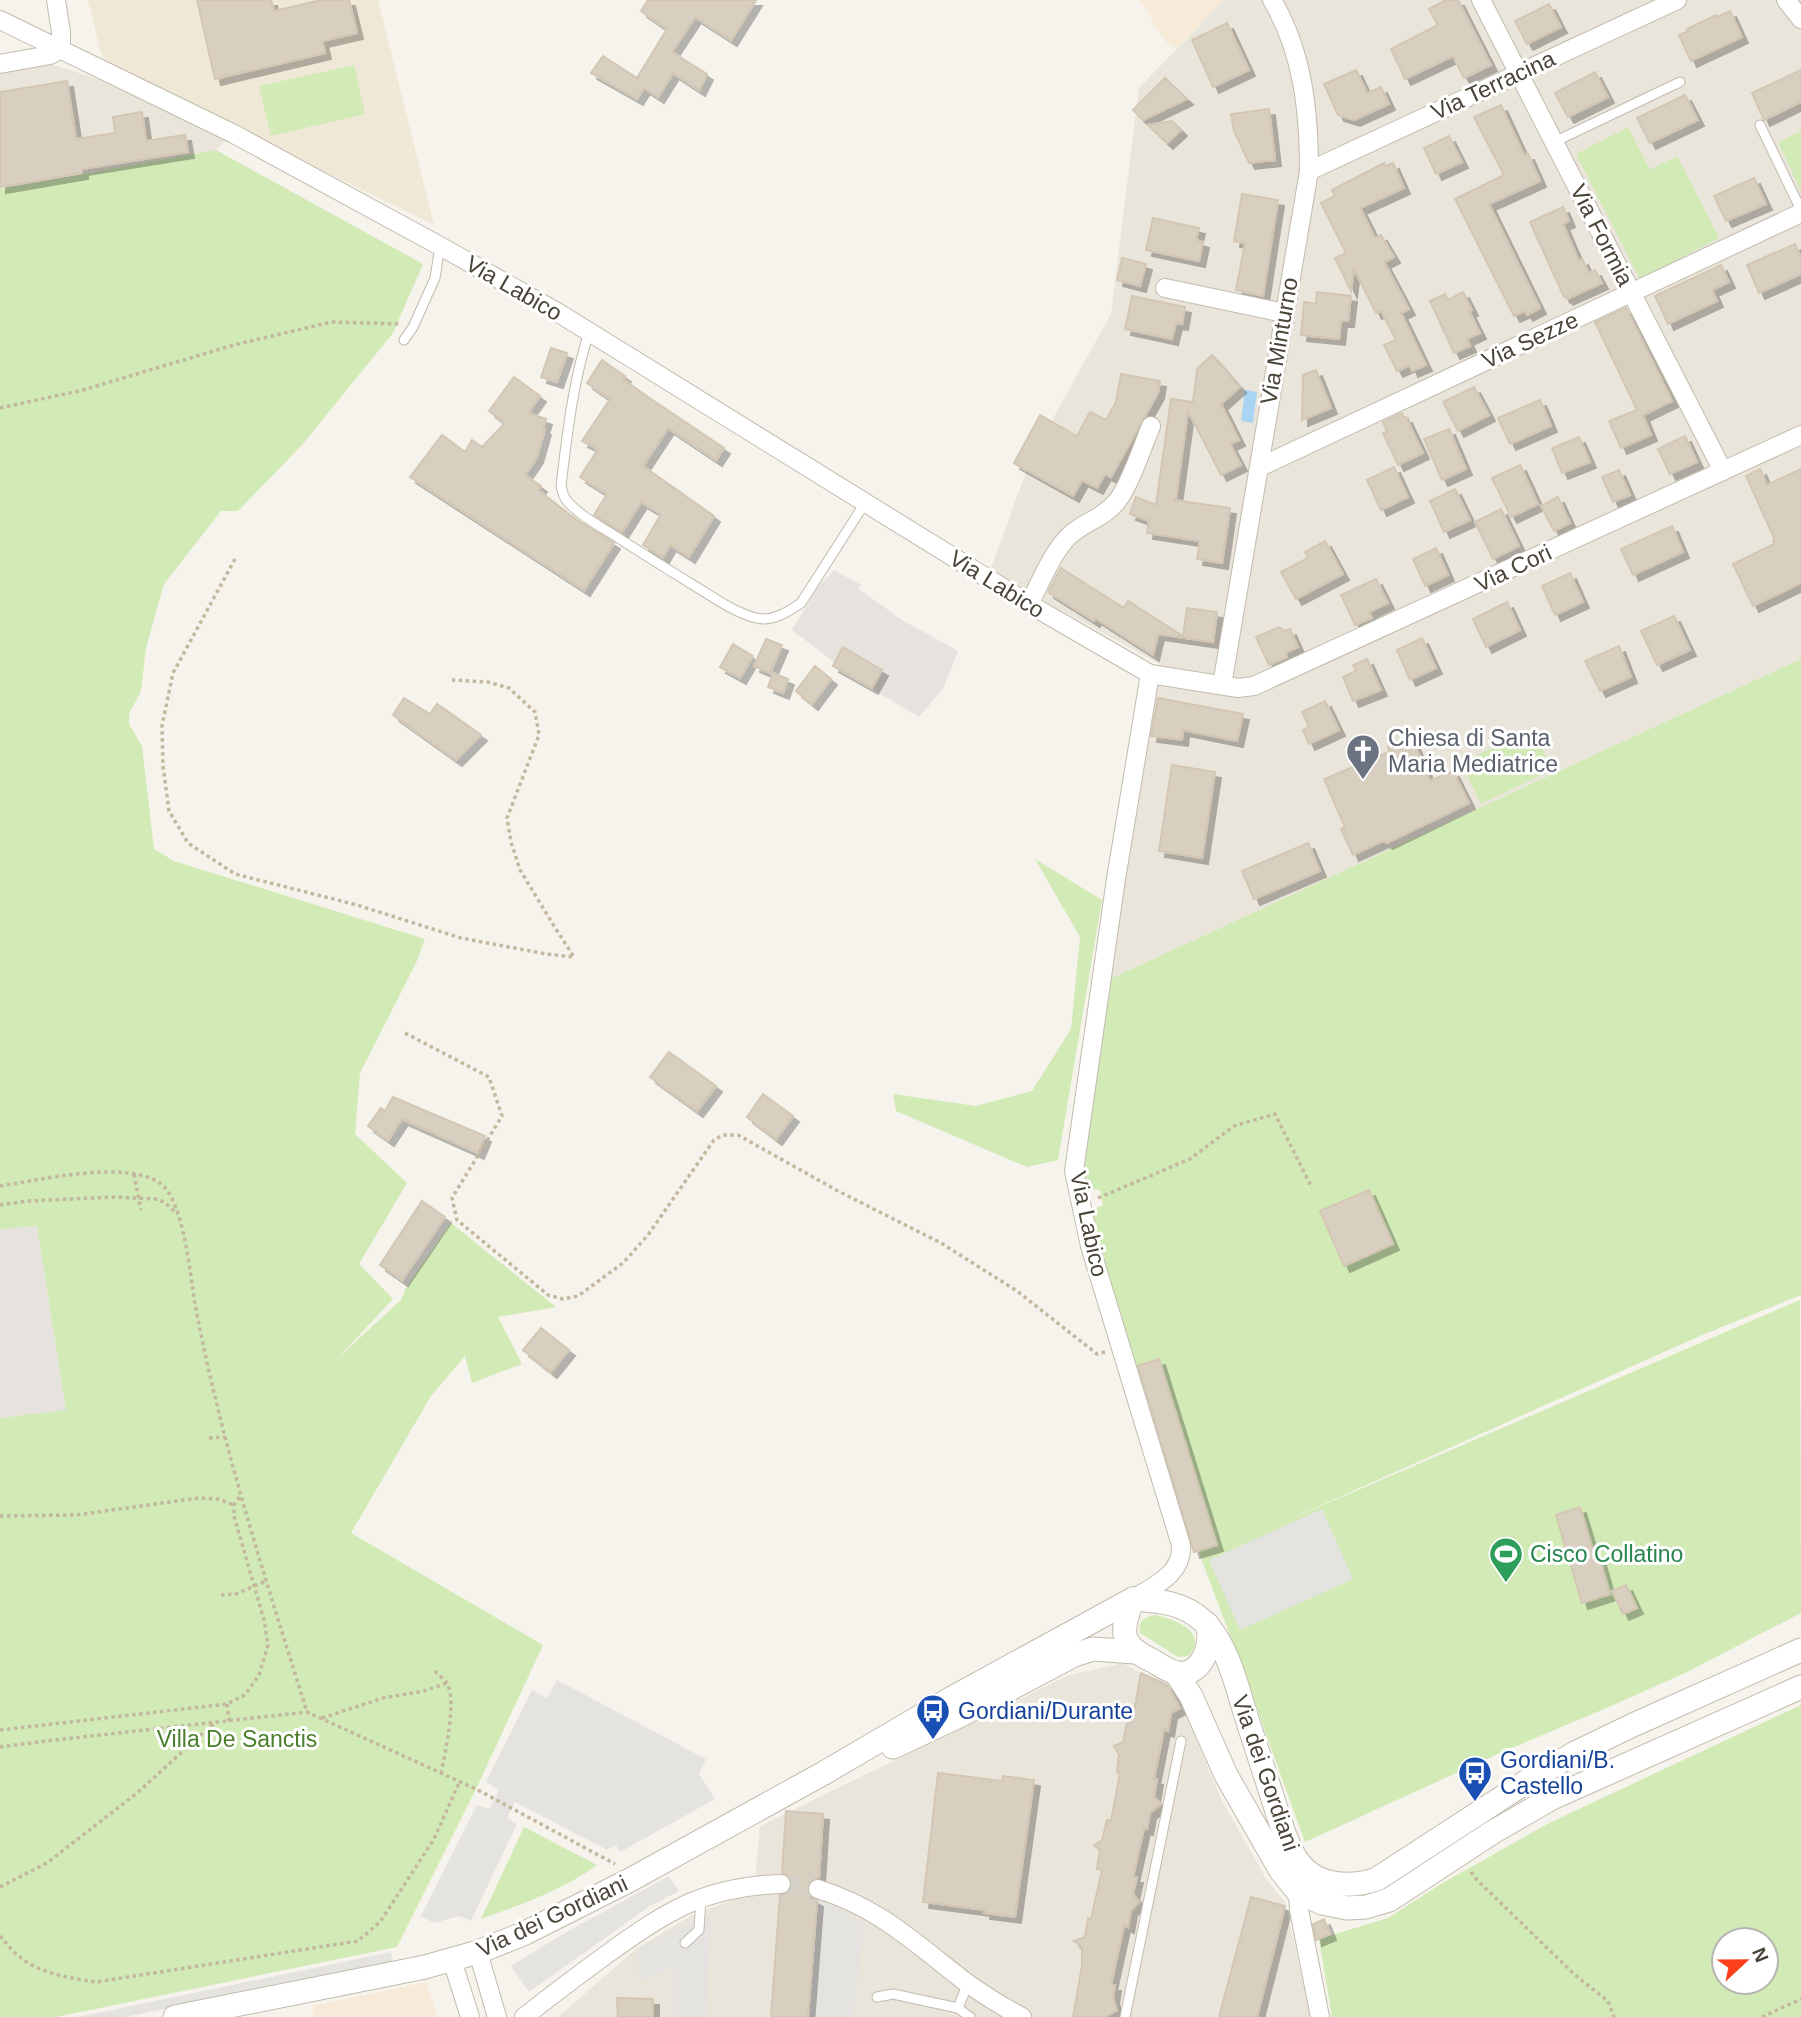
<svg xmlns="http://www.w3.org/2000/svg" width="1801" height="2017" viewBox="0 0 1801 2017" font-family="Arial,sans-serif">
	<defs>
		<filter id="shadow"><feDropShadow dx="6" dy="6" stdDeviation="0" flood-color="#0004"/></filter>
	</defs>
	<rect width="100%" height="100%" fill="#f6f3ec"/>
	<g fill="#eae5da">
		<polygon points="1224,0 1801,0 1801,659 1110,979 1159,664 990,571 1031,458 1111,314 1139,88"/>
		<polygon points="48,63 104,81 226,140 216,150 0,189 0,72"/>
		<polygon points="1123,1663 1141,1673 1168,1683 1182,1705 1221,1799 1268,1882 1285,1902 1311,2017 558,2017 637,1948 692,1915 754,1892 760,1826 1067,1676"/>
	</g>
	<g fill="#f7ead8">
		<polygon points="1139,0 1224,0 1177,48 1167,43"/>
		<polygon points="426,1982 438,2017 313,2017 313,2006"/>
	</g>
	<g fill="#e6e2dd">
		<polygon points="834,570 861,585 859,589 902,620 958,651 943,689 919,717 833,665 834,662 792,630 818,587"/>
		<polygon points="37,1225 66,1410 0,1418 0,1229"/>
	</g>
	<polygon fill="#efe8d6" points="88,0 378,0 434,225 110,66 104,59 100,50"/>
	<g fill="#d2eab5" fill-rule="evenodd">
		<polygon points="354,65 365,114 271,136 259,86"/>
		<polygon points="1628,127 1650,170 1677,156 1719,238 1640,279 1576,154"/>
		<polygon points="1801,131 1801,191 1778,142"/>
		<polygon points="216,150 423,264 393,333 302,445 238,511 221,511 164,584 146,648 141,691 129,714 129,724 142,746 154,849 174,861 425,939 416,963 360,1073 355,1134 407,1183 359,1264 393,1299 337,1359 401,1300 406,1288 451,1223 556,1307 498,1317 522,1364 472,1383 465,1356 431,1396 351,1533 543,1645 476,1789 397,1947 56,2017 0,2017 0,1418 66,1410 37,1226 0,1229 0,189"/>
		<polygon points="1801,659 1801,1295 1702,1335 1279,1524 1800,1300 1801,1613 1685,1673 1609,1707 1500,1753 1305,1842 1233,1643 1201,1558 1133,1357 1090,1211 1103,1205 1100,1190 1086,1189 1081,1163 1110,979"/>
		<polygon points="1533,729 1552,770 1481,804 1461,763"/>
		<polygon points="1035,859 1102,900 1058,1160 1027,1167 896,1111 893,1094 976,1106 1032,1091 1071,1029 1080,937"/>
		<path d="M1155,1615C1168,1618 1198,1626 1195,1645C1195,1646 1190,1654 1189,1656L1178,1657L1140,1633C1137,1622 1145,1617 1155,1615Z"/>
		<path d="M1801,1705V2017H1332L1319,1939L1388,1918L1441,1884L1549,1823ZM1724,1940H1766V1982H1724Z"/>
		<path d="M524,1827L597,1865C563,1890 520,1905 481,1919Z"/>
	</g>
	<g fill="#e5e3e0">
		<polygon points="1322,1509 1353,1579 1240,1630 1209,1560"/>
		<polygon points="557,1680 706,1759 699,1774 715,1799 620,1852 616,1845 607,1850 515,1802 507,1818 517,1824 471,1921 459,1916 434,1923 421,1916 477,1805 489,1809 499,1790 486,1782 532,1690 547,1698"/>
		<polygon points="669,1876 679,1891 650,1906 529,1992 511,1966 563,1934"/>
		<polygon points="817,1899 836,1905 864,1925 853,2017 808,2017"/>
		<polygon points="711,1913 706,2017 673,2017 674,1966 639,1983 637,1948"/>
		<polygon points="391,1952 393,1963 125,2017 78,2017"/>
	</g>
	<polygon fill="#a9d4f2" points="1245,390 1257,392 1253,423 1241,421"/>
	<g fill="#d8cfc1" stroke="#d3c7b4" stroke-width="2" filter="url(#shadow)">
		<polygon points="197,0 271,0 274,11 321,0 349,0 357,33 322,41 325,53 215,79"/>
		<polygon points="648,0 756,0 731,40 695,17 672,52 707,74 699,90 673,73 658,97 644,88 637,99 591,73 603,56 637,78 667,29 641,11"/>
		<polygon points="1446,0 1458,0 1491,65 1464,78 1453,56 1405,79 1391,49 1438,25 1429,9"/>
		<polygon points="1549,4 1561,27 1527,44 1515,21"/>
		<polygon points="1730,11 1742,37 1691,61 1679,35 1688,31 1687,29 1716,15 1717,17"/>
		<polygon points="1227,23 1249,70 1213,87 1192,40"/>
		<polygon points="1356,70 1367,93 1381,87 1389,104 1354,120 1338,115 1324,84"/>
		<polygon points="1801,70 1801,102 1764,120 1752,93"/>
		<polygon points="1595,72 1608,97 1568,117 1555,93"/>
		<polygon points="1165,78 1187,99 1143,120 1133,110"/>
		<polygon points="67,81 76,139 115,133 113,117 142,112 146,141 185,135 188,152 82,169 82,173 0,187 0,92"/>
		<polygon points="1685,95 1698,120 1650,143 1637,118"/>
		<polygon points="1501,105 1524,155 1528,154 1540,181 1489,204 1540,308 1527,315 1525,311 1514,316 1455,199 1504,175 1474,117"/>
		<polygon points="1269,109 1275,160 1249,163 1234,131 1231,114"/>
		<polygon points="1172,121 1181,130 1167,143 1148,125"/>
		<polygon points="1449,136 1462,162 1436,174 1424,148"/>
		<polygon points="1384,163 1385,166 1393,163 1404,188 1360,208 1375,238 1381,235 1394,257 1384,262 1409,309 1401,313 1426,365 1412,371 1410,365 1397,371 1384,345 1396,340 1381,311 1376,313 1354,269 1351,291 1335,258 1346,253 1321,203 1335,196 1332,190"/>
		<polygon points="1754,178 1766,204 1726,221 1714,196"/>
		<polygon points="1242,194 1278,200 1263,296 1236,290 1245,243 1234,241"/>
		<polygon points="1563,207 1569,221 1563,224 1579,261 1582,259 1589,273 1595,270 1602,283 1567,299 1566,296 1564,297 1530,222"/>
		<polygon points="1153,218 1199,228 1196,240 1203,242 1199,261 1146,250"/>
		<polygon points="1795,244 1801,258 1801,274 1759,293 1747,265"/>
		<polygon points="1122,258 1146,264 1140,286 1117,280"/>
		<polygon points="1721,265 1729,282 1712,290 1717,301 1668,324 1655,296"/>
		<polygon points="1317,292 1351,296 1348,321 1341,321 1339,339 1301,335 1304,302 1316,304"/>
		<polygon points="1463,292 1472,310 1469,311 1480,333 1467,339 1470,346 1454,353 1430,301 1445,294 1448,300"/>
		<polygon points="1132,296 1185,307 1182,324 1176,323 1172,339 1125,329"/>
		<polygon points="1626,308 1672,401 1643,415 1651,435 1621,448 1609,421 1637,410 1595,322"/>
		<polygon points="551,348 567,353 557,382 541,377"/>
		<polygon points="1212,355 1240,387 1221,404 1239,440 1230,444 1241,465 1221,475 1188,411 1176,498 1174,500 1230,508 1222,563 1197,559 1200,541 1147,533 1149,521 1130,514 1136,497 1156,505 1171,399 1193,402 1197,369"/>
		<polygon points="602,360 625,376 623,379 651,399 724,448 716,460 668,428 643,466 714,516 689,557 670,545 663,557 643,545 661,514 641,502 622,532 594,515 607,494 580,477 598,449 582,441 610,399 587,383"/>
		<polygon points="1316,370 1331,408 1302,420 1303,375"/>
		<polygon points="1121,374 1160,381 1158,393 1111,477 1105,474 1097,488 1082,480 1073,496 1014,463 1040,415 1077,436 1090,412 1106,420 1116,402"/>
		<polygon points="514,377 540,396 528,413 546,419 543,428 545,429 537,457 525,475 541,486 538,490 577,520 614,543 584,590 410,477 442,435 465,452 472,440 482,447 505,423 489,411"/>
		<polygon points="1474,387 1489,415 1458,431 1443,402"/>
		<polygon points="1540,400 1551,426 1510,444 1498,418"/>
		<polygon points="1402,413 1404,418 1406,417 1423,453 1398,465 1383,433 1387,432 1383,422"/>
		<polygon points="1449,429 1466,469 1442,480 1424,439"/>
		<polygon points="1685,436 1697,462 1670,474 1658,449"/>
		<polygon points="1579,437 1590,462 1562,473 1552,448"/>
		<polygon points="1520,465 1538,504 1511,517 1492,478"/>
		<polygon points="1394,467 1408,497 1381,510 1367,480"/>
		<polygon points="1760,469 1767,485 1801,469 1801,583 1753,606 1733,564 1774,544 1773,541 1775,540 1746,476"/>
		<polygon points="1619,470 1630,495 1613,502 1602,477"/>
		<polygon points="1455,489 1470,520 1444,532 1430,501"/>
		<polygon points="1558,497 1570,523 1554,531 1541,506"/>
		<polygon points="1501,509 1519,546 1493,559 1475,522"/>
		<polygon points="1672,526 1683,552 1633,575 1621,549"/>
		<polygon points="1325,541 1343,574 1296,599 1281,572 1308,558 1305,552"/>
		<polygon points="1436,548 1448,575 1425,586 1413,559"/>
		<polygon points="1061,568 1124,608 1128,601 1183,636 1187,608 1217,612 1213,642 1158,634 1153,655 1095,618 1094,621 1048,592"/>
		<polygon points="1570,573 1583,602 1555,615 1542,586"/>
		<polygon points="1376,579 1388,603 1369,612 1372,618 1355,625 1341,595"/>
		<polygon points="1507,602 1520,630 1486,647 1473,619"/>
		<polygon points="1674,616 1690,650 1657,665 1641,631"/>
		<polygon points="1279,627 1286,631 1290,629 1298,647 1285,653 1287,657 1269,665 1256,637"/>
		<polygon points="1422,638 1436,668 1410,680 1397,650"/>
		<polygon points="766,639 782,645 770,673 754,666"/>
		<polygon points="733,644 753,656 740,678 720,667"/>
		<polygon points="1619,646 1631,677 1600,691 1585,661"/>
		<polygon points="843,647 882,670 872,688 833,666"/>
		<polygon points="1367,659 1381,690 1353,701 1343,677 1356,671 1353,665"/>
		<polygon points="815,666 831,679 812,704 796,691"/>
		<polygon points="773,673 788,679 783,693 768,687"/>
		<polygon points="404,698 430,714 437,704 481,735 456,760 393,715"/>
		<polygon points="1158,698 1243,714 1237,741 1183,730 1182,740 1151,736"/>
		<polygon points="1325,701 1339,730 1309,744 1303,730 1309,727 1302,712"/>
		<polygon points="1411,736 1430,781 1453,771 1469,803 1387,843 1383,841 1353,855 1341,829 1345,827 1324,779 1389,752 1388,746"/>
		<polygon points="1172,765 1215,772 1202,858 1159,851"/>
		<polygon points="1308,843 1320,871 1254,899 1242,871"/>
		<polygon points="669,1052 716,1086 697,1111 650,1077"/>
		<polygon points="763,1094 793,1116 776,1139 747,1117"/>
		<polygon points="393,1097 485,1136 478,1153 402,1119 388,1140 368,1126 381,1108 385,1111"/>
		<polygon points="1369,1190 1393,1244 1344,1266 1320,1211"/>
		<polygon points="422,1201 445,1217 402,1280 380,1265"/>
		<polygon points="541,1328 569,1350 551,1372 523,1350"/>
		<polygon points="1159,1359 1217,1545 1194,1552 1138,1366"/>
		<polygon points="1580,1507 1595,1557 1599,1556 1610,1594 1582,1603 1556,1515"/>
		<polygon points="1626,1585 1637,1608 1623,1614 1612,1591"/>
		<polygon points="1141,1673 1167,1685 1180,1708 1171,1713 1168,1731 1164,1729 1154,1779 1157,1779 1154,1797 1161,1804 1150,1813 1147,1829 1144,1828 1133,1877 1137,1877 1133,1894 1139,1902 1131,1910 1128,1927 1124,1925 1111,1985 1115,1985 1113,1998 1117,2010 1105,2017 1073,2017 1082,1966 1082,1947 1074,1941 1085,1937 1088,1918 1091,1919 1102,1870 1097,1869 1100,1850 1094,1845 1102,1840 1107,1820 1111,1821 1120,1773 1117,1772 1119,1755 1114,1746 1123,1742 1127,1723 1132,1722"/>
		<polygon points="938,1773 1002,1781 1003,1776 1034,1780 1015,1917 984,1913 985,1910 923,1902"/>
		<polygon points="786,1811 823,1814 819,1878 810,1881 807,1890 810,1897 817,1901 808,2017 771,2017 780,1895 788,1893 792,1884 790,1877 782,1873"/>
		<polygon points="1251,1897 1285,1906 1257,2017 1219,2017"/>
		<polygon points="1324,1919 1330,1934 1316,1940 1313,1924"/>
		<polygon points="617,1998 653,1999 653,2017 618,2017"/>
	</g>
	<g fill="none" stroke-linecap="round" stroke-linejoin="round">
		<polyline stroke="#d4d0c8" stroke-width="18" stroke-dasharray="18 9" stroke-linecap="butt" points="781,1884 818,1889"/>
		<g stroke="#c2bbae" stroke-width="11">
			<g id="service">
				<polyline points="1760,125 1801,210"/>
				<polyline points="1554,142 1680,82"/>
				<path d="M589,332C573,382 567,434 561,486C562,491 563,496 567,501C581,517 602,527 620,539C646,556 672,572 698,588C716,599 736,613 756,618C772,622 788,612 801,603L865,503"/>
				<polyline points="404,340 413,327 435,278 440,246"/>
				<polyline points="685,1943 699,1930 701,1898"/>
				<polyline points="877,1997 893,1994 958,2008 968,1983"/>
				<polyline points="958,2008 970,2017"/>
				<polyline points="1125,2017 1181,1741"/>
			</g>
		</g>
		<g stroke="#c2bbae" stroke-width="20">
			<g id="minor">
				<polyline points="56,0 61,32 61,49"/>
				<polyline points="1481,0 1723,471"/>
				<polyline points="1786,0 1801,19"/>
				<path d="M0,20L234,134L440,246L557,312L1029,604L1150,674L1116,879L1074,1171L1090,1246L1181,1545C1183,1574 1154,1586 1133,1599"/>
				<polyline points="0,64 50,55 61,49"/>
				<polyline points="1309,171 1677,0"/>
				<polyline points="1165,288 1284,313"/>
				<polyline points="1260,467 1801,213"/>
				<path d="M1029,604C1041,582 1052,552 1070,535C1086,521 1104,518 1118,500C1131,482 1142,448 1151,426"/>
				<polyline points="1150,674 1238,688 1254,686 1801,435"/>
				<path d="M1222,685L1309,171C1309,112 1303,52 1272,0"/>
				<path d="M818,1889C880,1908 917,1945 967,1983C984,1995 1003,2007 1022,2017"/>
				<polyline points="1298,1892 1299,1910 1320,2017"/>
				<polyline points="478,1952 497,2017"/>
				<polyline points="452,1960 470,2017"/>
				<path d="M524,2017C552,1995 581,1973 610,1952C669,1910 706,1886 781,1884"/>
			</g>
		</g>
		<g stroke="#c2bbae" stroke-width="25">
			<g id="tertiary">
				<path d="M1133,1599C1159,1601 1183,1602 1203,1621C1228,1644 1237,1688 1247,1719C1259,1757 1272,1795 1284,1833C1288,1843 1292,1854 1299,1863C1317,1887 1351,1888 1377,1879L1526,1782L1575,1753L1633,1725L1801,1650"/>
				<path d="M1133,1599C1120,1632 1119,1645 1153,1661C1160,1665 1169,1672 1178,1673C1202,1677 1214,1642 1207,1624"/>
				<polyline points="1176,1673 1191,1696 1226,1775 1281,1871 1298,1892 1322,1903 1347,1908 1366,1907 1389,1900 1493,1832 1552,1798 1801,1687"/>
				<polyline points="893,1747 961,1715 1074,1655 1093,1649 1135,1652"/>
				<polyline points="175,2017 425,1967 478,1952 523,1934 630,1880 824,1773 952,1698 1133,1599"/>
			</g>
		</g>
		<g stroke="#c4b79f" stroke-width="3.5" stroke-dasharray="3.5 3.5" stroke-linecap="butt">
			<polyline points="0,408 83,390 234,345 331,322 401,324"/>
			<polyline points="235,559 173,673 162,726 163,766 169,811 188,843 235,874 357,905 461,938 546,954 574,957 554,926 520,870 511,842 507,818 539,735 535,712 509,688 488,682 452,680"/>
			<polyline points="405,1033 489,1077 502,1116 452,1198 457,1220 548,1295 563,1299 578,1296 623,1263 648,1235 714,1140 723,1135 738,1135 838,1191 941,1243 1017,1291 1097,1354 1105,1352"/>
			<polyline points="134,1174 141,1210"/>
			<path d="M0,1186C39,1180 129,1159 161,1184C184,1202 190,1274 195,1304C221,1443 265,1577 307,1712"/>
			<polyline points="1098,1198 1190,1159 1234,1126 1275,1114 1312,1188"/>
			<polyline points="0,1205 27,1201 115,1197 155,1199 164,1202 178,1214"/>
			<polyline points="209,1438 225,1437"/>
			<polyline points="0,1516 76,1515 199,1498 218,1499 234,1505"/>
			<polyline points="221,1595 236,1594 266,1581"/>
			<path d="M435,1671C438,1674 444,1679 447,1683C457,1702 445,1752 441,1774"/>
			<polyline points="227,1704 229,1721"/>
			<polyline points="322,1718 383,1698 424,1691 447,1683"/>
			<polyline points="0,1730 227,1704 245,1695 259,1675 268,1645 264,1620 234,1516 234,1505 240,1496"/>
			<polyline points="0,1747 46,1741 307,1712 476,1789 615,1864"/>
			<polyline points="1471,1872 1477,1880 1575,1975 1608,2001 1614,2017"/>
			<polyline points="0,1887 47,1863 137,1793 214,1723"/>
			<path d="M0,1936C6,1943 12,1951 20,1957C40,1974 71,1978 96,1982L358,1941L380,1922L434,1839L459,1783"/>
			<polyline points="1762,2017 1801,1999"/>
		</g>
		<use href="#service" stroke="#fff" stroke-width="9"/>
		<use href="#minor" stroke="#fff" stroke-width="18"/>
		<use href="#tertiary" stroke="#fff" stroke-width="23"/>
	</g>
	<defs>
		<g id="church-pin" transform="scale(1.75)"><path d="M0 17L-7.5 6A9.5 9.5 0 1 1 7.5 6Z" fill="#6b7280" stroke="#fff"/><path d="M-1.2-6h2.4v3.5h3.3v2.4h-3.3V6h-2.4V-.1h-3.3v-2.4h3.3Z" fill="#fff"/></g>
		<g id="stadium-pin" transform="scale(1.75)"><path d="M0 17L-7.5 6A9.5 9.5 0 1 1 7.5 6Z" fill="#2e9e5b" stroke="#fff"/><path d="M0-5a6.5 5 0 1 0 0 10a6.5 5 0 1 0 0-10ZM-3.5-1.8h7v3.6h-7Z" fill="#fff"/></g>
		<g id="bus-pin" transform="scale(1.75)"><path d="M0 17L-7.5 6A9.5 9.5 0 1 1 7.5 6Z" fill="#1a4fb4" stroke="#fff"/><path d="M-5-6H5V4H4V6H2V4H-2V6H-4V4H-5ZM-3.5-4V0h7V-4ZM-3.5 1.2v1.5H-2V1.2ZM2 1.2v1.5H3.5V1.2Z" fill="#fff"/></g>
	</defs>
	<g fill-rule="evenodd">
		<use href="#church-pin" x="1363" y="751"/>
		<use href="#stadium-pin" x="1506" y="1554"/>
		<use href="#bus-pin" x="933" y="1711"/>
		<use href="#bus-pin" x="1475" y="1773"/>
	</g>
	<g text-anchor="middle" stroke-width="6" stroke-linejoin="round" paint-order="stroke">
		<g font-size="23" fill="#4b4439" stroke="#fff">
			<text transform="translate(1493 85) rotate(-25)" y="8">Via Terracina</text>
			<text transform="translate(1602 235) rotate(63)" y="8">Via Formia</text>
			<text transform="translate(514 288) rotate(30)" y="8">Via Labico</text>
			<text transform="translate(1530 340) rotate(-25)" y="8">Via Sezze</text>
			<text transform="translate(1279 341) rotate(-80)" y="8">Via Minturno</text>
			<text transform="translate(1513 568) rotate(-25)" y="8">Via Cori</text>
			<text transform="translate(997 584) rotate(32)" y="8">Via Labico</text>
			<text transform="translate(1089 1224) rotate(78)" y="8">Via Labico</text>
			<text transform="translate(1266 1773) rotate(71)" y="8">Via dei Gordiani</text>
			<text transform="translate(552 1916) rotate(-25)" y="8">Via dei Gordiani</text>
		</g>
		<g font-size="23" fill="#5b616d" stroke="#fff" text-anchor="start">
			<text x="1388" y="746">Chiesa di Santa<tspan x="1388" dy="26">Maria Mediatrice</tspan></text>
		</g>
		<g font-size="23" fill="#27864d" stroke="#fff" text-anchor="start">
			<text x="1530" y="1562">Cisco Collatino</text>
		</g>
		<g font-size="23" fill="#164399" stroke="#fff" text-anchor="start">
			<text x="958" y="1719">Gordiani/Durante</text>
			<text x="1500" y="1768">Gordiani/B.<tspan x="1500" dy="26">Castello</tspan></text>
		</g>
		<g font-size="23" fill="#4a7f2a" stroke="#fff">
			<text x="237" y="1747">Villa De Sanctis</text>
		</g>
	</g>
	<g transform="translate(1745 1961) rotate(68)"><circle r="33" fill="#ffffff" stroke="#b7b4b0" stroke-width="2"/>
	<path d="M0-5L12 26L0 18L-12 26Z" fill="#fc3f1d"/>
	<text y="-10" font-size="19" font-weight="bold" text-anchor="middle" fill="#4b4439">N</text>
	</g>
</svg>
